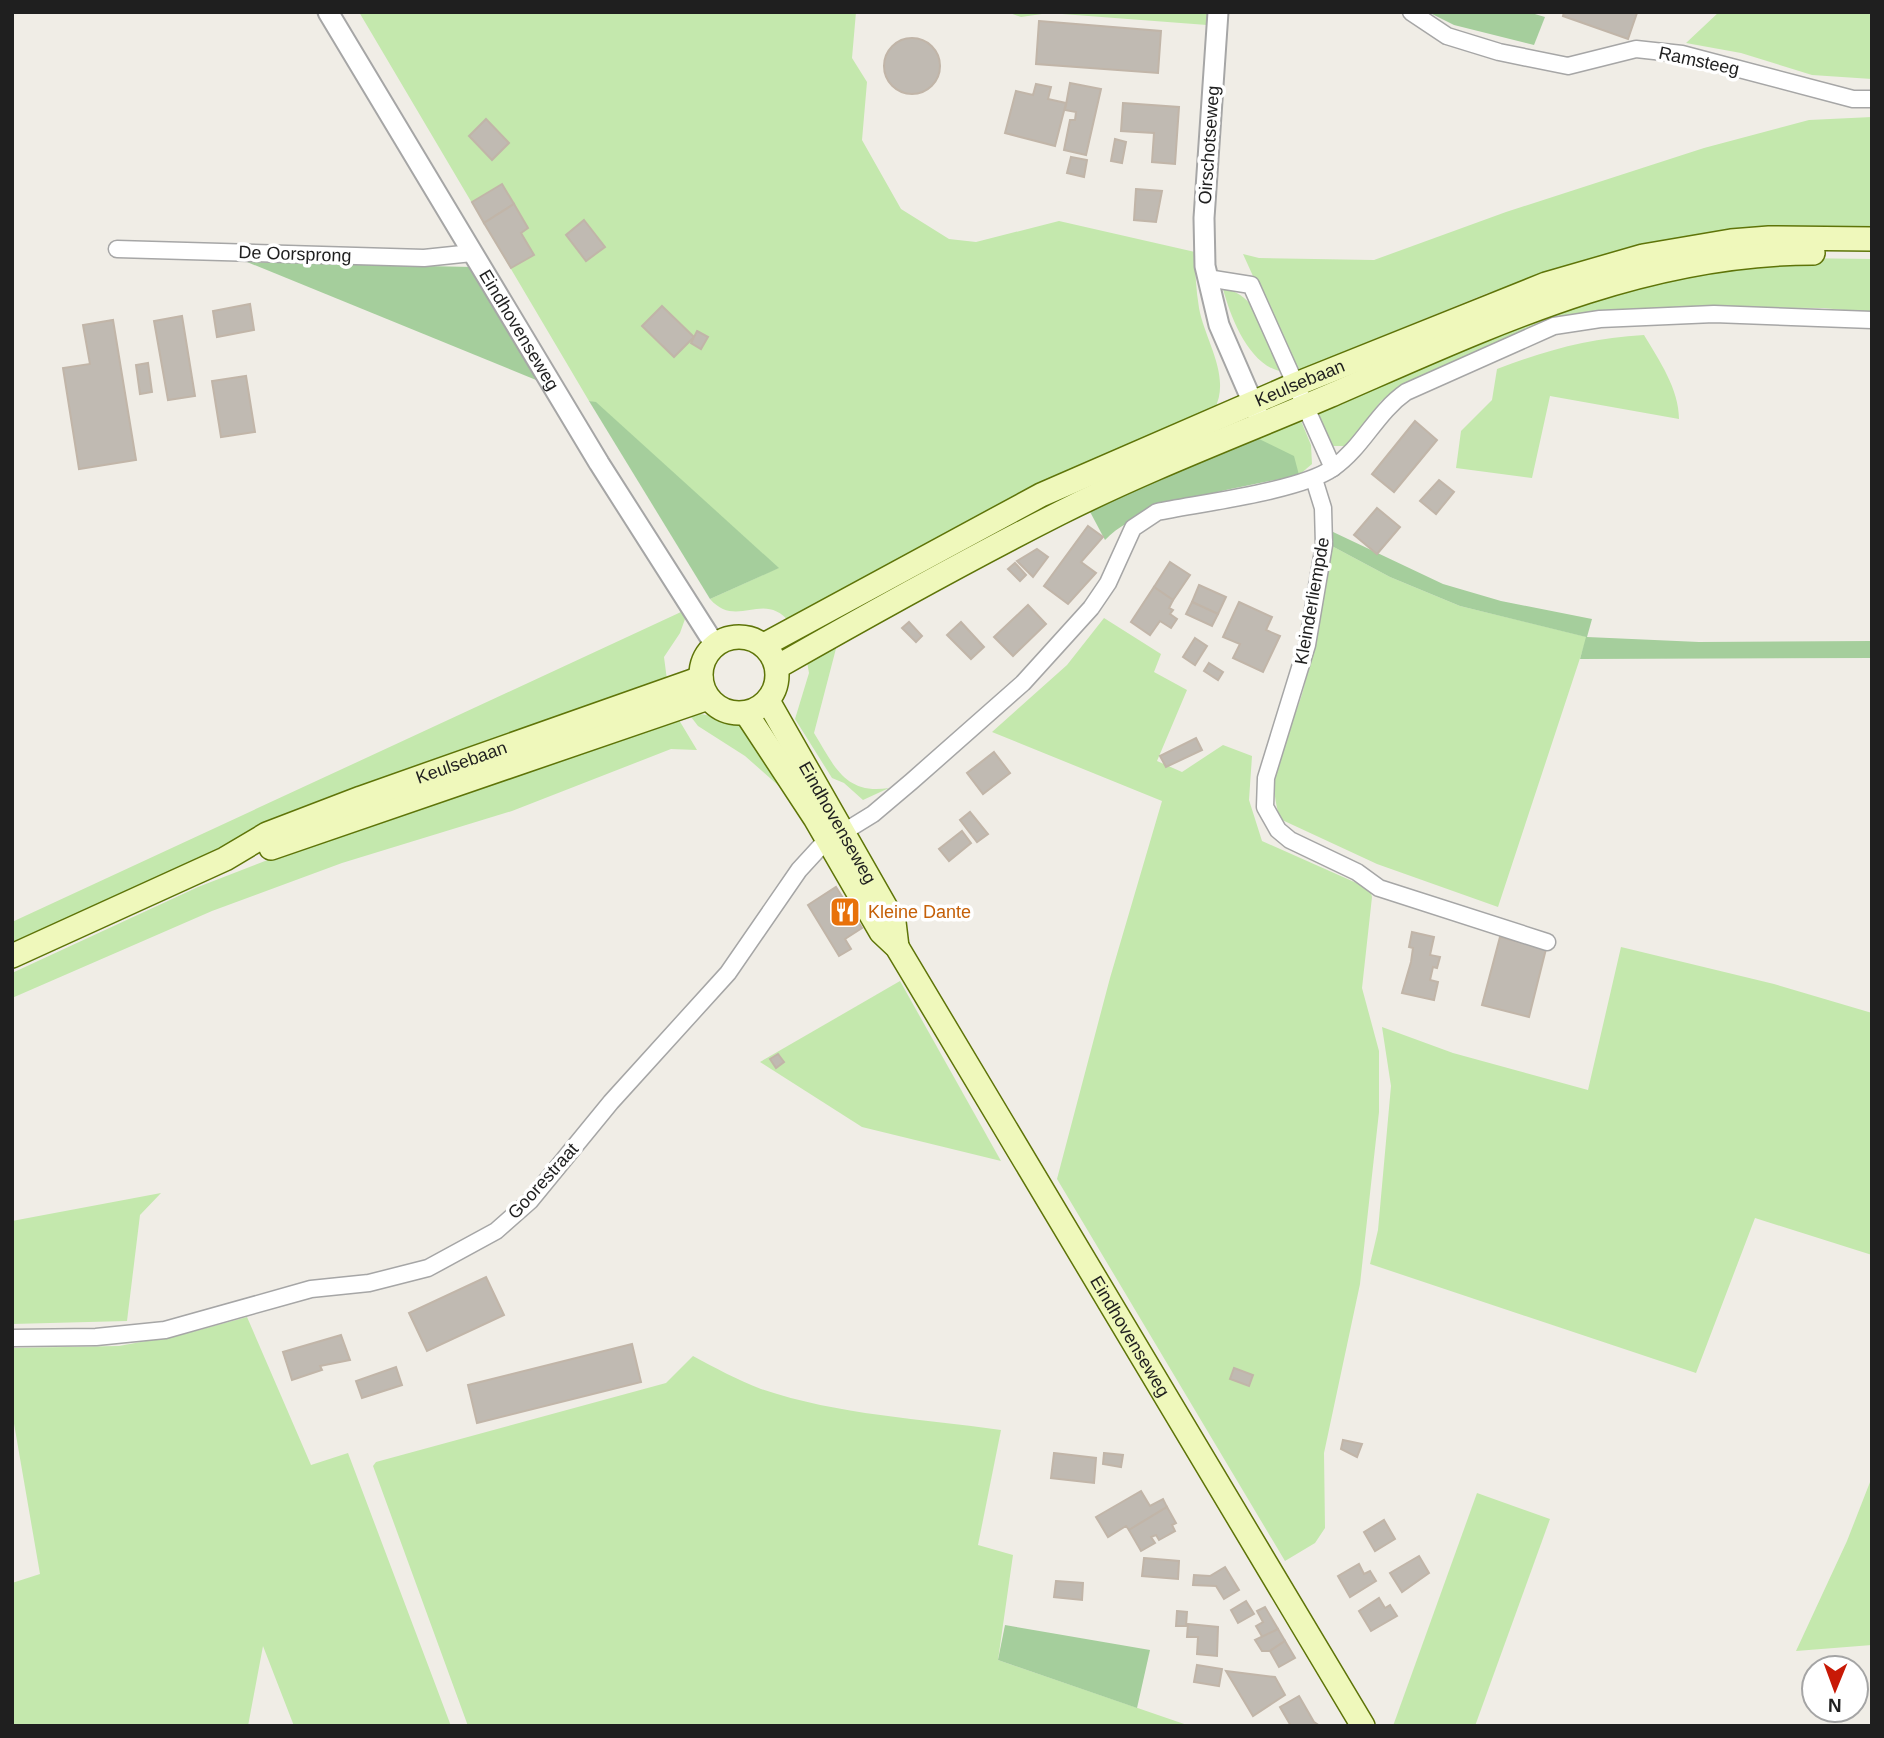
<svg xmlns="http://www.w3.org/2000/svg" width="1884" height="1738" viewBox="0 0 1884 1738" font-family="Helvetica,sans-serif">
	<rect width="100%" height="100%" fill="#f0ede6"/>
	<g fill="#c4e8ad">
		<path d="M359,12H856L852,58L867,82L862,140L901,209L949,239L976,242L1059,221L1195,252C1195,271 1196,290 1199,308C1205,341 1232,377 1214,410L790,623C764,589 737,630 710,599L778,568L596,403L589,401Z"/>
		<polygon points="1007,12 1208,12 1207,25 1049,13 1021,17"/>
		<polygon points="1719,12 1872,12 1872,79 1812,75 1741,53 1686,43"/>
		<polygon points="1872,117 1872,234 1535,279 1488,293 1296,371 1243,254 1259,258 1374,260 1506,212 1704,148 1809,120"/>
		<polygon points="1796,258 1872,259 1872,313 1824,308 1681,307 1621,310 1533,327 1405,384 1381,401 1347,446 1331,446 1311,411 1592,293"/>
		<path d="M1223,289C1259,292 1270,344 1283,372C1249,366 1231,318 1223,289Z"/>
		<path d="M1644,335C1659,360 1679,389 1679,419L1550,396L1532,478L1456,468L1461,431L1492,400L1497,369C1547,350 1590,338 1644,335Z"/>
		<polygon points="1299,416 1311,445 1312,464 1299,475 1253,436"/>
		<path d="M1330,545L1390,577L1460,606L1587,637L1498,907L1377,864L1280,819C1262,760 1290,740 1304,687C1316,640 1324,593 1330,545Z"/>
		<polygon points="681,612 685,619 680,633 664,657 667,680 12,945 12,922"/>
		<polygon points="1104,618 1161,654 1154,672 1187,690 1157,761 1182,772 1223,745 1252,756 1249,800 1262,841 1370,889 1372,897 1362,988 1379,1051 1379,1112 1360,1284 1324,1453 1325,1528 1315,1543 1285,1561 1057,1179 1110,978 1162,801 992,732 1067,665"/>
		<path d="M839,637L814,733C834,765 844,795 889,788L863,800L844,783L832,778L795,719L809,673L806,656Z"/>
		<path d="M688,713C710,712 727,725 749,724L787,793L745,756L698,726Z"/>
		<polygon points="676,715 697,750 671,749 512,811 342,863 212,911 12,998 12,973 198,887 410,805"/>
		<polygon points="1621,947 1774,984 1872,1013 1872,1255 1755,1218 1696,1373 1370,1264 1378,1230 1391,1086 1382,1027 1453,1053 1588,1090"/>
		<polygon points="900,981 1001,1161 862,1127 760,1062"/>
		<polygon points="161,1193 140,1215 127,1321 12,1324 12,1221"/>
		<polygon points="247,1317 311,1465 348,1453 451,1726 294,1726 263,1646 248,1726 12,1726 12,1583 40,1574 12,1412 12,1348 119,1346 184,1334"/>
		<path d="M693,1356C715,1368 738,1380 761,1389C837,1415 922,1419 1001,1430L978,1545L1013,1555L998,1660L1190,1726H468L373,1466L376,1462L666,1383Z"/>
		<polygon points="1872,1477 1872,1645 1796,1651 1847,1541"/>
		<polygon points="1477,1493 1550,1519 1475,1726 1393,1726"/>
	</g>
	<g fill="#a5ce9c">
		<polygon points="1428,12 1528,12 1545,17 1534,45 1454,25"/>
		<polygon points="247,262 472,267 541,382"/>
		<polygon points="589,401 596,402 779,568 710,599"/>
		<path d="M1253,436L1294,456L1299,475C1246,487 1141,501 1105,540L1088,508Z"/>
		<polygon points="1331,531 1443,584 1501,601 1592,619 1587,637 1699,642 1872,641 1872,658 1580,659 1586,637 1460,606 1390,577 1330,545"/>
		<polygon points="1005,1625 1150,1650 1137,1708 998,1660"/>
	</g>
	<g fill="#c0bab2" stroke="#c1b5a8" stroke-width="2">
		<polygon points="1564,12 1634,12 1637,13 1628,39 1563,16"/>
		<polygon points="1039,21 1161,31 1158,73 1036,64"/>
		<circle cx="912" cy="66" r="28"/>
		<polygon points="1070,83 1101,89 1086,155 1064,150 1070,120 1075,120 1076,112 1065,110"/>
		<polygon points="1036,84 1051,87 1048,99 1066,103 1055,146 1005,133 1016,91 1033,95"/>
		<polygon points="1123,103 1179,107 1175,164 1152,162 1154,133 1121,131"/>
		<polygon points="486,119 509,143 492,160 469,136"/>
		<polygon points="1115,139 1126,142 1122,163 1111,161"/>
		<polygon points="1071,157 1087,160 1084,177 1067,173"/>
		<polygon points="502,184 514,204 484,223 472,202"/>
		<polygon points="1136,189 1162,191 1156,222 1134,220"/>
		<polygon points="514,204 528,228 521,233 534,255 511,268 484,223"/>
		<polygon points="584,220 605,247 586,261 566,235"/>
		<polygon points="250,304 254,330 217,337 213,311"/>
		<polygon points="662,306 694,337 674,357 642,326"/>
		<polygon points="182,316 195,396 168,400 154,321"/>
		<polygon points="113,320 136,460 79,469 63,368 90,364 83,325"/>
		<polygon points="697,331 708,337 701,349 691,343"/>
		<polygon points="148,363 152,392 140,394 136,365"/>
		<polygon points="246,376 255,432 221,437 212,381"/>
		<polygon points="1415,421 1437,440 1394,492 1372,474"/>
		<polygon points="1439,480 1454,492 1436,514 1420,501"/>
		<polygon points="1377,508 1400,527 1377,554 1354,535"/>
		<polygon points="1088,526 1103,537 1081,562 1096,573 1068,604 1044,586"/>
		<polygon points="1037,549 1048,557 1033,577 1017,561"/>
		<polygon points="1170,562 1190,575 1173,600 1154,587"/>
		<polygon points="1015,563 1026,575 1020,581 1008,569"/>
		<polygon points="1199,585 1226,597 1218,614 1192,602"/>
		<polygon points="1154,587 1173,600 1169,608 1173,610 1170,614 1177,619 1171,628 1160,621 1150,635 1131,622"/>
		<polygon points="1192,602 1218,614 1212,626 1186,614"/>
		<polygon points="1239,602 1272,617 1266,630 1280,636 1263,672 1233,658 1240,644 1223,637"/>
		<polygon points="1028,605 1046,624 1013,656 994,637"/>
		<polygon points="909,622 922,636 916,642 902,628"/>
		<polygon points="961,622 984,647 971,659 947,635"/>
		<polygon points="1195,638 1207,646 1195,665 1183,657"/>
		<polygon points="1209,663 1223,672 1218,680 1204,671"/>
		<polygon points="1196,738 1202,750 1166,767 1160,756"/>
		<polygon points="994,752 1010,773 983,794 967,773"/>
		<polygon points="970,812 988,834 977,842 960,820"/>
		<polygon points="962,831 971,843 949,861 939,849"/>
		<polygon points="836,887 862,928 845,939 851,949 839,956 808,905"/>
		<polygon points="1412,932 1434,937 1430,955 1440,957 1437,968 1433,967 1430,980 1438,982 1434,1000 1402,993 1411,962 1413,948 1409,947"/>
		<polygon points="1500,937 1546,949 1529,1017 1482,1005"/>
		<polygon points="778,1054 784,1062 776,1068 770,1059"/>
		<polygon points="486,1277 504,1315 427,1351 409,1313"/>
		<polygon points="341,1335 350,1360 320,1366 322,1370 292,1380 283,1352"/>
		<polygon points="632,1344 641,1382 477,1423 468,1385"/>
		<polygon points="396,1367 402,1385 362,1398 356,1381"/>
		<polygon points="1234,1368 1253,1375 1249,1386 1230,1379"/>
		<polygon points="1343,1440 1362,1444 1357,1457 1341,1449"/>
		<polygon points="1054,1453 1096,1458 1094,1483 1051,1478"/>
		<polygon points="1104,1453 1123,1455 1121,1467 1103,1464"/>
		<polygon points="1141,1491 1150,1506 1163,1499 1167,1507 1129,1530 1126,1526 1108,1537 1096,1517"/>
		<polygon points="1167,1507 1176,1523 1172,1525 1175,1531 1159,1540 1156,1535 1151,1537 1155,1543 1141,1551 1129,1530"/>
		<polygon points="1384,1520 1395,1539 1375,1551 1364,1532"/>
		<polygon points="1419,1556 1429,1573 1402,1592 1390,1573"/>
		<polygon points="1144,1558 1179,1561 1178,1579 1142,1576"/>
		<polygon points="1359,1564 1364,1574 1370,1571 1376,1581 1350,1597 1338,1576"/>
		<polygon points="1225,1567 1239,1590 1224,1599 1216,1586 1193,1585 1194,1575 1210,1576"/>
		<polygon points="1056,1581 1083,1583 1082,1600 1054,1597"/>
		<polygon points="1379,1598 1385,1608 1390,1605 1397,1616 1371,1631 1359,1611"/>
		<polygon points="1246,1601 1254,1614 1238,1623 1231,1610"/>
		<polygon points="1265,1607 1278,1629 1263,1638 1256,1626 1263,1622 1257,1611"/>
		<polygon points="1177,1611 1187,1612 1186,1626 1176,1626"/>
		<polygon points="1188,1624 1218,1627 1217,1656 1197,1654 1198,1637 1187,1637"/>
		<polygon points="1278,1629 1285,1641 1270,1651 1262,1651 1255,1640"/>
		<polygon points="1285,1641 1295,1658 1279,1667 1270,1651"/>
		<polygon points="1197,1665 1222,1669 1219,1686 1194,1682"/>
		<polygon points="1226,1671 1275,1677 1285,1695 1253,1716"/>
		<polygon points="1299,1696 1314,1722 1320,1726 1291,1726 1280,1707"/>
	</g>
	<g fill="none" stroke-linecap="round" stroke-linejoin="round">
		<g stroke="#a6a6a6" stroke-width="19">
			<g id="minor">
				<polyline points="1411,12 1447,36 1499,52 1568,66 1636,49 1682,54 1853,99 1872,99"/>
				<polyline points="117,249 424,258 472,253"/>
				<polyline points="1207,278 1251,285 1333,468"/>
				<polyline points="1314,479 1323,508 1324,545 1307,645 1266,778 1265,807 1278,830 1290,840 1357,872 1379,888 1547,942"/>
				<path d="M12,1338L96,1337L165,1330L311,1289L369,1283L428,1268L496,1231L530,1201L611,1102L728,973L799,870L821,846L873,814L912,781L1023,683L1091,608L1108,583L1133,528L1157,512C1201,503 1300,491 1333,468C1363,447 1376,413 1406,392L1554,326L1600,319L1714,314L1872,320"/>
			</g>
		</g>
		<g stroke="#a6a6a6" stroke-width="23">
			<g id="tertiary">
				<path id="s1" d="M328,12L599,463L715,645"/>
				<polyline points="1218,12 1204,218 1205,266 1219,325 1259,417"/>
			</g>
		</g>
		<g stroke="#5e7408" stroke-width="26">
			<g id="secondary">
				<circle cx="739" cy="675" r="38"/>
				<path id="s2" d="M764,645L1041,495L1294,385L1546,284L1643,256L1731,241L1769,238L1872,239"/>
				<path d="M777,667C870,614 965,561 1060,513C1147,469 1240,434 1329,396C1486,328 1639,253 1813,253"/>
				<path id="s3" d="M768,701L885,906L894,922L897,947"/>
				<path id="s4" d="M746,713L815,818L881,932L897,947L1363,1726"/>
				<polyline points="271,848 708,698"/>
				<path id="s5" d="M12,956L225,859L267,834L361,798L701,678"/>
			</g>
		</g>
		<use href="#minor" stroke="#fff" stroke-width="16"/>
		<use href="#tertiary" stroke="#fff" stroke-width="19"/>
		<use href="#secondary" stroke="#eff8bb" stroke-width="23"/>
	</g>
	<defs>
		<g id="restaurant-square" transform="scale(1.575)"><rect x="-9" y="-9" width="18" height="18" rx="4" fill="#e8710a" stroke="#fff"/><path d="M-5-6h1v4h1v-4h1v4h1v-4h1v5L-1.5 .5V6h-2V.5L-5-1ZM5-6V6H3V1.5H1.5Q1.5-4 5-6Z" fill="#fff"/></g>
	</defs>
	<g fill-rule="evenodd">
		<use href="#restaurant-square" x="845" y="912"/>
	</g>
	<g text-anchor="middle" stroke-width="7" stroke-linejoin="round" paint-order="stroke">
		<g font-size="18" fill="#1f1f1f" stroke="#fff">
			<text transform="translate(1699 61) rotate(12)" y="6">Ramsteeg</text>
			<text transform="translate(1209 145) rotate(-86)" y="6">Oirschotseweg</text>
			<text transform="translate(295 254) rotate(2)" y="6">De Oorsprong</text>
			<text dy="6" stroke="none"><textPath href="#s1" startOffset="371">Eindhovenseweg</textPath></text>
			<text dy="6" stroke="none"><textPath href="#s2" startOffset="597">Keulsebaan</textPath></text>
			<text transform="translate(1312 601) rotate(-80)" y="6">Kleinderliempde</text>
			<text dy="6" stroke="none"><textPath href="#s5" startOffset="490">Keulsebaan</textPath></text>
			<text dy="6" stroke="none"><textPath href="#s3" startOffset="140">Eindhovenseweg</textPath></text>
			<text transform="translate(543 1181) rotate(-48)" y="6">Goorestraat</text>
			<text dy="6" stroke="none"><textPath href="#s4" startOffset="733">Eindhovenseweg</textPath></text>
		</g>
		<g font-size="18" fill="#c56008" stroke="#fff" text-anchor="start">
			<text x="868" y="918">Kleine Dante</text>
		</g>
	</g>
	<rect width="1884" height="1738" fill="none" stroke="#1f1f1f" stroke-width="28"/>
	<g transform="translate(1835 1689) rotate(181)"><circle r="33" fill="#ffffff" stroke="#a5a5a5" stroke-width="2"/>
	<path d="M0-5L12 26L0 18L-12 26Z" fill="#c81906"/>
	<text y="-10" font-size="19" font-weight="bold" text-anchor="middle" fill="#1f1f1f">N</text>
	</g>
</svg>
